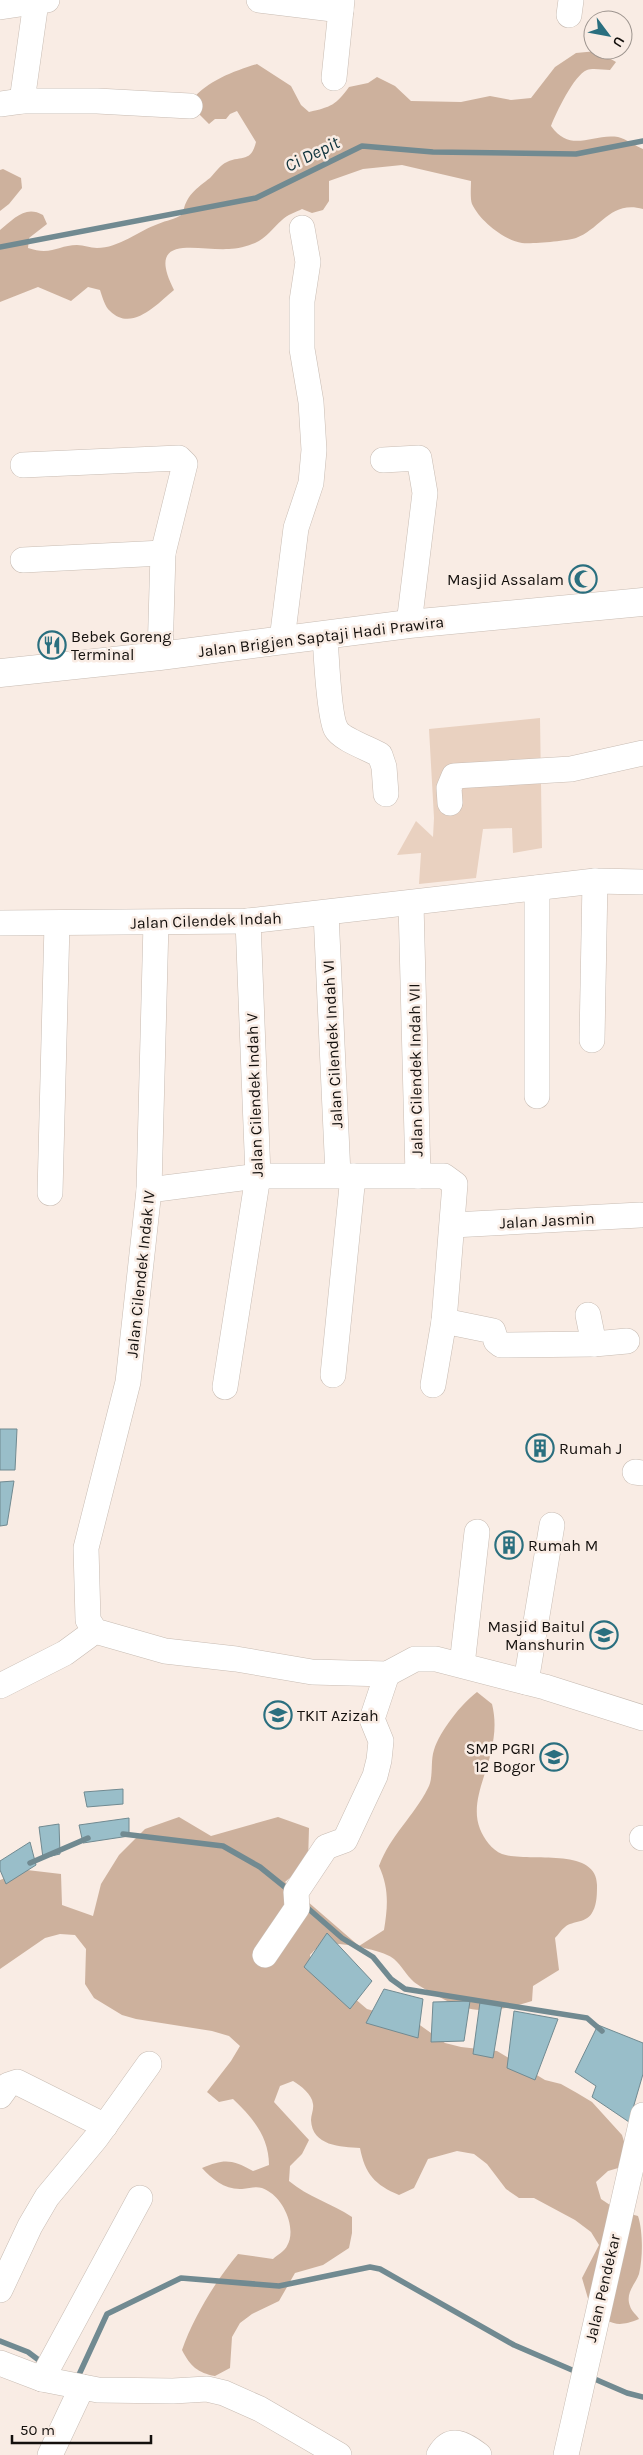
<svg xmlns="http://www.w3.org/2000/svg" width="643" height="2455" viewBox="0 0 643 2455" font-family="Karla,sans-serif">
	<rect width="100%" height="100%" fill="#f9ece4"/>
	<polygon fill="#e9d1c0" points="540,718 542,848 513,853 512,828 483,829 476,878 419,884 421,853 397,855 416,821 433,837 434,818 429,729"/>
	<g fill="#cdb19d">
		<path d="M597,51L616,62L610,70C603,70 593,68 587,70C574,75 556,113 551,126C571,154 592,133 618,137C626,139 636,146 643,149V209C610,200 601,229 576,238C566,241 533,244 522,243C504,240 480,221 472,204C470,198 471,188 471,181L402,165L363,169L329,181V201L323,210L312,213L302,209C296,212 287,215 282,220C273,228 266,238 255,243C248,246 236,249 229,249C196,251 145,233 174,290C158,303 132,333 110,311C105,307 102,296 100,290L88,287L71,301L38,287L0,302V230C14,219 25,205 43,215L47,224L29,238L28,248C51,256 59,245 77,245C84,245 90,248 97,248C119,248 138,231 158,224C167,220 174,220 183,214C185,196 197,188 210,178C215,173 220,165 227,162C242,155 251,163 256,142L237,111L230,114L226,119H215L209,124L196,111L192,100C207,81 234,71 257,64L291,86L301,105L309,112C331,107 336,105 349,87L368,83L377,77L395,86L411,101L461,102L490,96L511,100L531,98L555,67L576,53Z"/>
		<polygon points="3,169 21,178 22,188 9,204 0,211 0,170"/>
		<path d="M477,1692L492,1704C496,1720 495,1735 491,1752C486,1776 470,1804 480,1829C484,1839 492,1850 502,1854C526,1863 597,1846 597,1885C597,1893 597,1904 593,1911C587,1924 573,1920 565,1927C561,1930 558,1935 555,1938L559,1970L533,1986L532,2001C508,2009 478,2015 454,2004C444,2000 422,1988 414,1982C406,1975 402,1966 394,1959C385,1950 333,1940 321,1945C317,1947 313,1952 310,1955L311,1971L354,1998L367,2009L417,2023L445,2043L461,2047L497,2051L545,2080L561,2084L577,2093L592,2102L622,2135L627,2151L625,2166L608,2171L596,2182L601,2199L619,2211L638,2216C643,2231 643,2257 639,2274C635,2285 625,2293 630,2306C631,2311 637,2315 639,2319C617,2328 612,2324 592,2312L582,2278L599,2245L591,2232L575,2220L534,2198H519L506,2189L487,2164L474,2154L457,2151L428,2159L414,2188L399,2195C375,2185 365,2174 360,2148C341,2147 312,2146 311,2120C311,2115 314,2109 313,2104C312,2094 301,2086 293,2081L280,2086L274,2102L309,2140L302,2154L290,2166L289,2181C308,2197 331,2203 352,2217V2233L349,2248L323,2265L295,2273L279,2301L252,2314L240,2323L232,2337L230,2368L215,2376C198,2373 190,2366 182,2350C194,2316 215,2282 238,2254L273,2259C277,2255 285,2251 287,2246C297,2229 284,2200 268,2191C259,2185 252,2188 242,2189C225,2190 212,2179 202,2168C224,2159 231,2159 253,2171L269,2165C269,2137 253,2118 233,2099L219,2102L207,2092L231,2061L240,2046L229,2036L212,2031L136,2019L122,2015L94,1998L85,1984L86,1949L75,1935L60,1934L45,1938L0,1969V1880L27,1870L61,1874L62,1905L93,1916L101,1884L119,1855L145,1829L179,1817L211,1836L278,1817L309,1828L308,1862L285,1882L359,1946L384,1930C388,1906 389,1888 379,1866C390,1836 414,1816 428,1788C434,1777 430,1762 434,1750C440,1731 461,1704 477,1692Z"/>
	</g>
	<g fill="#99bec9" stroke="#718a91">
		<polygon points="0,1429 17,1429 15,1470 0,1470"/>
		<polygon points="14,1481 7,1525 0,1526 0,1482"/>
		<polygon points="123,1789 123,1804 87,1807 84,1792"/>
		<polygon points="129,1818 129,1836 83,1843 79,1825"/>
		<polygon points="59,1824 60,1854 43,1858 39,1827"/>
		<polygon points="30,1842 36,1865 6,1884 0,1870 0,1861"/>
		<polygon points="327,1933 372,1981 350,2009 304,1967"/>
		<polygon points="384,1989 423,1999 418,2038 366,2023"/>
		<polygon points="470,2001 464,2041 431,2042 433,2002"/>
		<polygon points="480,2002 502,2004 493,2058 473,2054"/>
		<polygon points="514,2011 558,2019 535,2080 507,2068"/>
		<polygon points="598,2025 643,2043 643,2074 629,2122 592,2097 596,2086 575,2072"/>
	</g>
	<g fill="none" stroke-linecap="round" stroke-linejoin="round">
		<g stroke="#718a91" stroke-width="5.5">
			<polyline points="0,247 256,198 362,146 433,152 576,154 643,141"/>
			<polyline points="123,1834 223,1846 260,1867 291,1892"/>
			<polyline points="30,1863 88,1838"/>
			<polyline points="303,1904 342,1938 373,1957 391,1979 405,1989 587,2018 602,2031"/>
			<polyline points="0,2341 28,2352 44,2364"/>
			<polyline points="590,2377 627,2393 643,2397"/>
			<polyline points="77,2379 107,2314 181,2278 279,2286 370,2267 380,2269 514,2345 579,2373"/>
		</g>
		<g stroke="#c8bcb3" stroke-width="26">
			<g id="minor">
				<polyline points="259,0 341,10"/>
				<polyline points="0,7 47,0"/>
				<polyline points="569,15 571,0"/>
				<polyline points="334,78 342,0"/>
				<polyline points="22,101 36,2"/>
				<polyline points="0,104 22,101 97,101 190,106"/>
				<polyline points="383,460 419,458 425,493 409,624"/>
				<polyline points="23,465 179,458 185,464 163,553 160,656"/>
				<polyline points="23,560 163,553"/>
				<path d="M325,635C326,653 329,717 336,729C341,739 370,749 380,755L384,767L386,794"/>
				<polyline points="282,640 296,528 311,483 314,450 311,402 302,349 302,301 308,262 302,228"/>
				<polyline points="450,803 449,788 454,776 571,769 643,753"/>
				<polyline points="537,888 537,1096"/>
				<polyline points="411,903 418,1176 444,1176 455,1184 444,1321 433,1385"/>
				<polyline points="326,913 338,1175"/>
				<polyline points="0,923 248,921 595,881 643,882"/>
				<polyline points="156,923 149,1190 128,1382 86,1548 88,1620 95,1631 165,1651 236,1659 312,1672 387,1674 415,1659 436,1659 545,1687 643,1718"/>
				<polyline points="592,1040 595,881"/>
				<polyline points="149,1190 258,1176 418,1176"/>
				<polyline points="50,1193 57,924"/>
				<polyline points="453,1225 640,1215"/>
				<polyline points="588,1315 594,1344"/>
				<polyline points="444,1321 493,1331 496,1341 501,1345 594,1344 627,1341"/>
				<polyline points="333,1375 353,1176"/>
				<polyline points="225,1387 258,1176 248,921"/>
				<polyline points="635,1472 643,1473"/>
				<polyline points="462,1665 477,1532"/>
				<polyline points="526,1682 552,1525"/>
				<polyline points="0,1686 65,1653 95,1631"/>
				<polyline points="642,1838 643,1838"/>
				<polyline points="265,1955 297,1908 296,1892 326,1847 345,1840 375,1776 379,1760 381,1741 372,1719 387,1674"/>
				<polyline points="0,2096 8,2085 17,2082 105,2126"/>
				<polyline points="0,2290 30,2226 47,2197 96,2138 149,2064"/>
				<polyline points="0,2363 42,2379 98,2390 173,2391 207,2389 224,2393 260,2409 339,2455"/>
				<polyline points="42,2379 140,2198"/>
				<polyline points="50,2455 82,2387"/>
				<path d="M439,2455C451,2435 464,2444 479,2455"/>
				<polyline points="566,2455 643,2115"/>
			</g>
		</g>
		<g stroke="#c8bcb3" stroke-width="29">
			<polyline id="major" points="0,673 160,656 409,624 643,602"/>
		</g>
		<use href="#minor" stroke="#fff" stroke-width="25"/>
		<use href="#major" stroke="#fff" stroke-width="28"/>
	</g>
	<defs>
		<g id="mosque-ring" transform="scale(1.4375)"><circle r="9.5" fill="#f9ece4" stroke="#2a6f7f" stroke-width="1.5"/><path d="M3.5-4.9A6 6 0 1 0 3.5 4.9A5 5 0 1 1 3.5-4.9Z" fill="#2a6f7f"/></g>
		<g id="restaurant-ring" transform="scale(1.4375)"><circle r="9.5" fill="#f9ece4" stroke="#2a6f7f" stroke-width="1.5"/><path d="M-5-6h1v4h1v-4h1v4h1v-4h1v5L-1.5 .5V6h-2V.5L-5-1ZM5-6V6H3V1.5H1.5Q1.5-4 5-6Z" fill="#2a6f7f"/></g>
		<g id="building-ring" transform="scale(1.4375)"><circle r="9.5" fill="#f9ece4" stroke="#2a6f7f" stroke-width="1.5"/><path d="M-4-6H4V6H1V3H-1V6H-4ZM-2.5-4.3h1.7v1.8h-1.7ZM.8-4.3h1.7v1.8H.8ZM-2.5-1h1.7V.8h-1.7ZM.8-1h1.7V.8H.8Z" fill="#2a6f7f"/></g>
		<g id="school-ring" transform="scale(1.4375)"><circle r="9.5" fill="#f9ece4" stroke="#2a6f7f" stroke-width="1.5"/><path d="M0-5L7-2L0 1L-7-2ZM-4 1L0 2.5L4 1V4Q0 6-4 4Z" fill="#2a6f7f"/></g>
	</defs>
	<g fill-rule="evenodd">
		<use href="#mosque-ring" x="583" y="579"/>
		<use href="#restaurant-ring" x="52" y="645"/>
		<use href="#building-ring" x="540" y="1448"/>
		<use href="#building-ring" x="509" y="1545"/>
		<use href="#school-ring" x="604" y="1635"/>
		<use href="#school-ring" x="278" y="1715"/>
		<use href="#school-ring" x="554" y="1757"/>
	</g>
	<g text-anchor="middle" stroke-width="5" stroke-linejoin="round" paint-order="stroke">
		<g font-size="16" fill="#14100d" stroke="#f9ece4" text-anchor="start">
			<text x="564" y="585" text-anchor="end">Masjid Assalam</text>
			<text x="71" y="642">Bebek Goreng<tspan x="71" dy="18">Terminal</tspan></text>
			<text x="559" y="1454">Rumah J</text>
			<text x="528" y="1551">Rumah M</text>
			<text x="585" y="1632" text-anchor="end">Masjid Baitul<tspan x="585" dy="18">Manshurin</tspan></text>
			<text x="297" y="1721">TKIT Azizah</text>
			<text x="535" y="1754" text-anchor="end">SMP PGRI<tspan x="535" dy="18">12 Bogor</tspan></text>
		</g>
		<g font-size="16" fill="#14100d" stroke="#f9ece4">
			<text transform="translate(321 636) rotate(-7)" y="6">Jalan Brigjen Saptaji Hadi Prawira</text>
			<text transform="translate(206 920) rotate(-2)" y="6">Jalan Cilendek Indah</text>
			<text transform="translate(332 1044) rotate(-93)" y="6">Jalan Cilendek Indah VI</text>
			<text transform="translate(415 1070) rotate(-91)" y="6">Jalan Cilendek Indah VII</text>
			<text transform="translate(254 1095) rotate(-92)" y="6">Jalan Cilendek Indah V</text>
			<text transform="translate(547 1220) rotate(-3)" y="6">Jalan Jasmin</text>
			<text transform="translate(140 1274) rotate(-84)" y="6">Jalan Cilendek Indak IV</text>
			<text transform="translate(602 2288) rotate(-77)" y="6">Jalan Pendekar</text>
		</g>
		<g font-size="18" font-style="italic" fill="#0d323b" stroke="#f9ece4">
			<text transform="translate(312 154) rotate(-26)" y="6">Ci Depit</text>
		</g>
	</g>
	<g transform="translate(608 35) rotate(122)"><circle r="24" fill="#f9ece4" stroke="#9d948e"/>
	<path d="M0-4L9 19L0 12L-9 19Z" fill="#2a6f7f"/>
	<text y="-8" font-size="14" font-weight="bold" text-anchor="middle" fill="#14100d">U</text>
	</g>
	<path d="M12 2435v8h139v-8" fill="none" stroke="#14100d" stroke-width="2.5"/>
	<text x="20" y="2435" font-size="15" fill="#14100d" stroke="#f9ece4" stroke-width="4" paint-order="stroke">50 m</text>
</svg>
